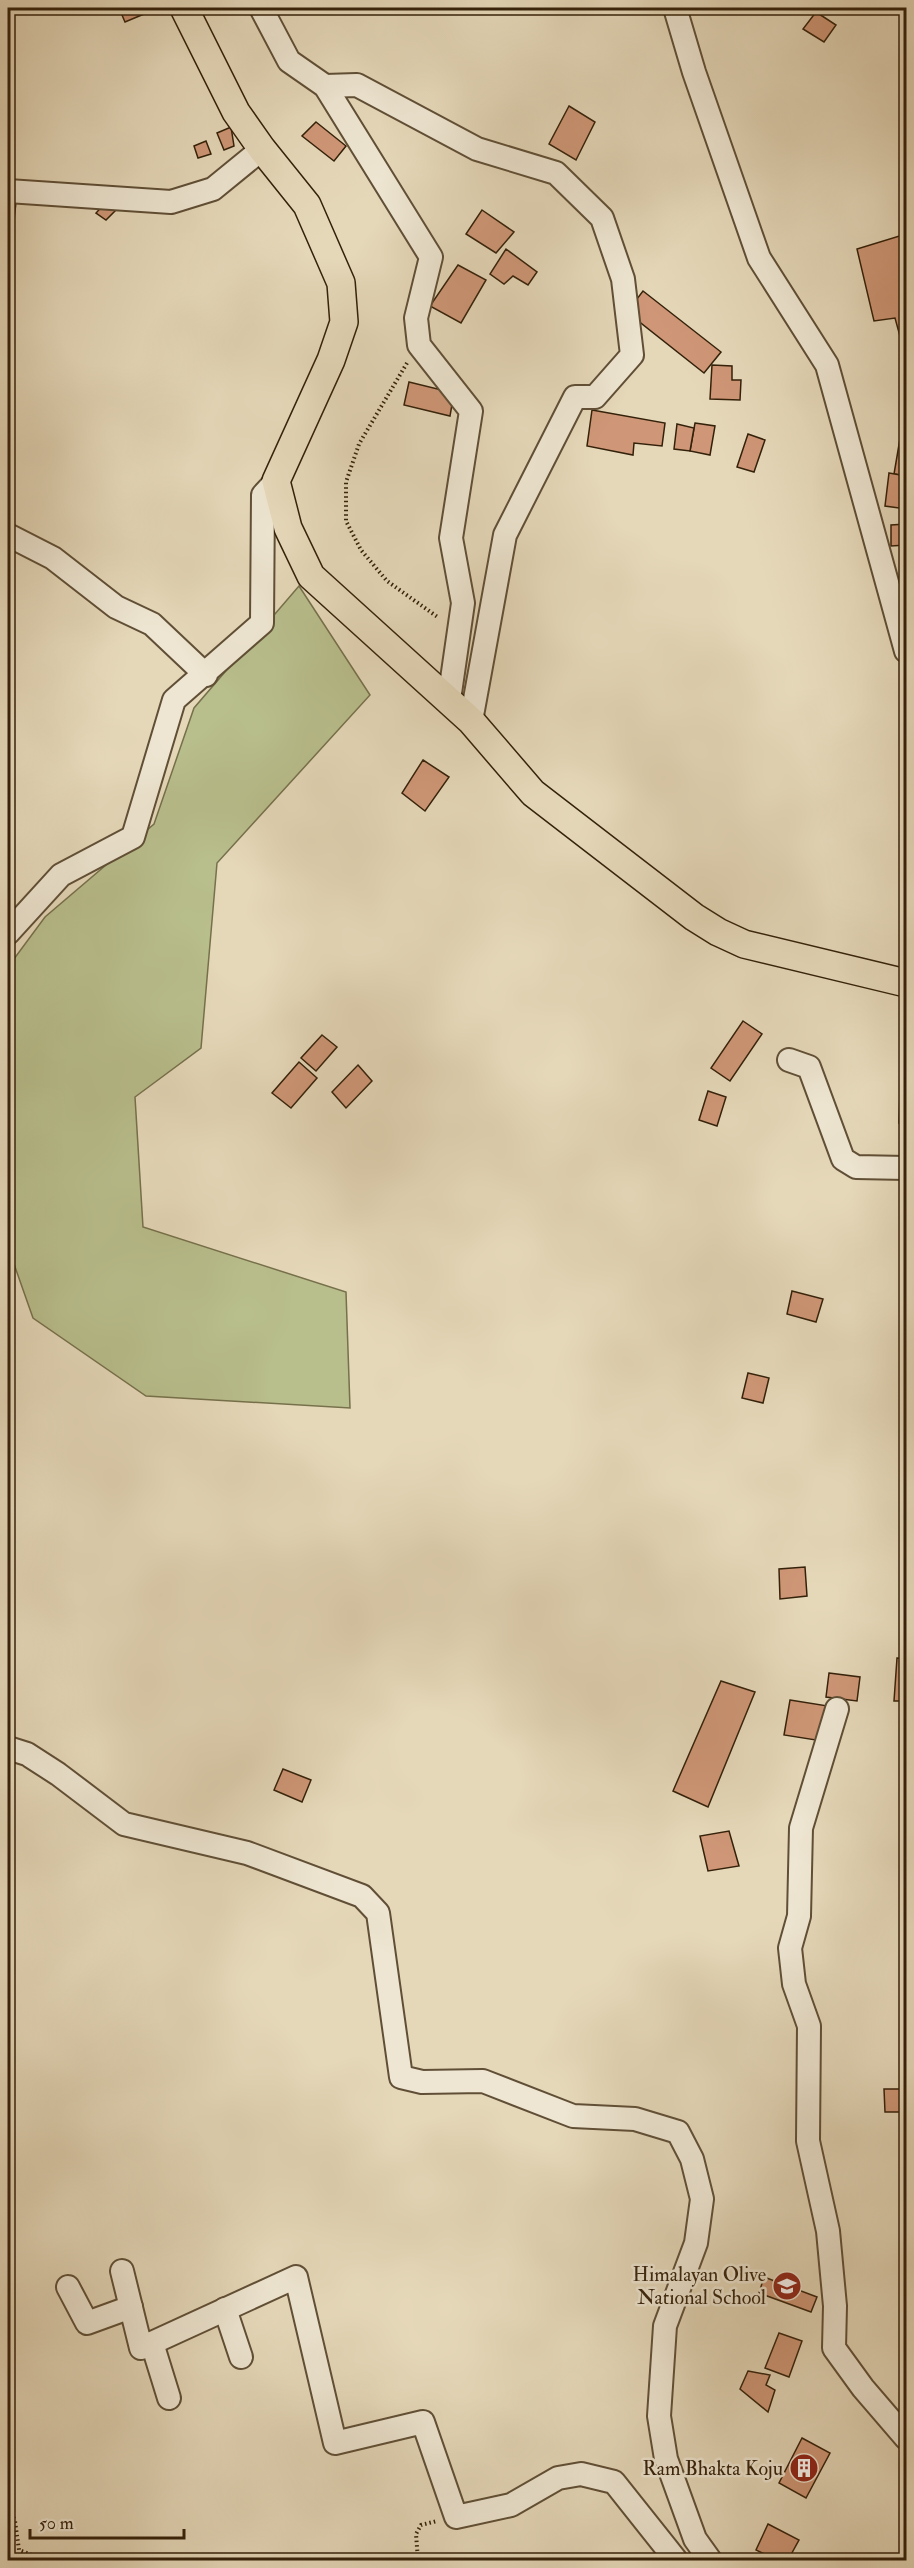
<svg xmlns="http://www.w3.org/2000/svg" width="914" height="2568" viewBox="0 0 914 2568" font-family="'IM FELL Double Pica',serif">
	<rect width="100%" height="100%" fill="#e5d8b9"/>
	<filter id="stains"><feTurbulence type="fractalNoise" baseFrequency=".00333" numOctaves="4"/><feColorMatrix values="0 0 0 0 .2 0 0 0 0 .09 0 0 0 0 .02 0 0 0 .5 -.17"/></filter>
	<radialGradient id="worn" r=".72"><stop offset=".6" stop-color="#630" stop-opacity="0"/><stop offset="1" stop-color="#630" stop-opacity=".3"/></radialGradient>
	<polygon fill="#b8be8c" stroke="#76704b" stroke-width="1.5" points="299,586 370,695 217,863 201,1048 135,1097 143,1227 346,1292 350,1408 146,1396 33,1318 8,1247 8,967 45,917 154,824 194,708"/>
	<g fill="#cf9777" stroke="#34210a" stroke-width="1.5">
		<polygon points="119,8 141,8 144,14 125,22"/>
		<polygon points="816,12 836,25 824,42 803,29"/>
		<polygon points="569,106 595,122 576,160 549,144"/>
		<polygon points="316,122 346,146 334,161 302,136"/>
		<polygon points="231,127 234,146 224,150 217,133"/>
		<polygon points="206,141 211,154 198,158 194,146"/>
		<polygon points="8,202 16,202 12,239 8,238"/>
		<polygon points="106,202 115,211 106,220 96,213"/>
		<polygon points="482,210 514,232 496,253 466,234"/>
		<polygon points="906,234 906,358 895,318 874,321 857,249"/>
		<polygon points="506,249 537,272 528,285 513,276 504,284 490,274"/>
		<polygon points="458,265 486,280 461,323 430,306"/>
		<polygon points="643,291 721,352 704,373 627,312"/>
		<polygon points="712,365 732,366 732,380 741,380 740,400 710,399"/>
		<polygon points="409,382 454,393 450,416 404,405"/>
		<polygon points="592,410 665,423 662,446 634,443 633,455 587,446"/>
		<polygon points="695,423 715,426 710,455 690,451"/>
		<polygon points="677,424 694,428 690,451 674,449"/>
		<polygon points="902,427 906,428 906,476 894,474"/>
		<polygon points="748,434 765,440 754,472 737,467"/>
		<polygon points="889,473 906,476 906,509 885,506"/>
		<polygon points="906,524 906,545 891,546 891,525"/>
		<polygon points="423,760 449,777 425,811 402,793"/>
		<polygon points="743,1021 762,1034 730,1081 711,1068"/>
		<polygon points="322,1035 337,1047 316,1071 301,1058"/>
		<polygon points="299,1062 317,1078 291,1108 272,1093"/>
		<polygon points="358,1065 372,1081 346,1108 332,1092"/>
		<polygon points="708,1091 726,1097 717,1126 699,1120"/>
		<polygon points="900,1091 906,1092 906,1124 899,1123"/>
		<polygon points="792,1291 823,1299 816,1322 787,1314"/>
		<polygon points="748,1373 769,1378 763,1403 742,1398"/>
		<polygon points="805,1567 807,1596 780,1599 779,1569"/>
		<polygon points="897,1658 906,1659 906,1701 894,1701"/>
		<polygon points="829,1673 860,1677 857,1701 826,1697"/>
		<polygon points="721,1681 755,1692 708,1807 673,1791"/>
		<polygon points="790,1700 828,1706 822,1741 784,1735"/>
		<polygon points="283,1769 311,1780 302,1802 274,1790"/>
		<polygon points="729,1831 739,1866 708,1871 700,1836"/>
		<polygon points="884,2089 906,2089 906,2112 885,2112"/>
		<polygon points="764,2277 817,2297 811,2312 759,2293"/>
		<polygon points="779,2333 802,2341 789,2377 765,2368"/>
		<polygon points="748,2371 770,2375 766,2385 775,2390 768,2412 740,2389"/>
		<polygon points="802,2438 830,2453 806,2498 779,2483"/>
		<polygon points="768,2524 799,2540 788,2560 777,2560 756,2550"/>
	</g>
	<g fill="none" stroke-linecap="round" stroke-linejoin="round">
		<g stroke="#604f36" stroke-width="26">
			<g id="minor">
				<polyline points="261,8 289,61 325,86 431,257 416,318 419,345 471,411 451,538 463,603 449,700"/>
				<polyline points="675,8 694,72 759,258 827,365 906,651"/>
				<polyline points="325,86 357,85 477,149 556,173 602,218 623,279 632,355 595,397 575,397 505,535 471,721"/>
				<polyline points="8,191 171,202 213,189 262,149"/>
				<polyline points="8,535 53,558 116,607 152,624 206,675"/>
				<polyline points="8,933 61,875 133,837 174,700 262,623 263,495 276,481"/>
				<polyline points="789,1060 809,1067 843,1159 856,1167 906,1168"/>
				<polyline points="837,1709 801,1828 799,1916 790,1948 794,1984 809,2026 808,2141 828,2231 835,2306 834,2348 863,2388 906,2438"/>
				<polyline points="8,1748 27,1754 58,1774 124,1824 247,1853 362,1896 378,1913 401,2077 422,2082 483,2081 573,2116 635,2119 678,2132 692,2159 702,2199 696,2243 665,2326 659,2416 666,2459 695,2539 710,2560"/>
				<polyline points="122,2271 141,2348 296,2277 335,2443 423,2422 456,2517 511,2505 558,2478 581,2474 614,2482 676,2560"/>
				<polyline points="68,2287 87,2323 131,2307"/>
				<polyline points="225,2309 241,2357"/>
				<polyline points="152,2343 169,2398"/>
			</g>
		</g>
		<g stroke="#34210a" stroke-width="30">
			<polyline id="major" points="184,8 236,112 262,149 307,205 341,283 344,322 331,360 276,481 288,528 311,576 471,721 533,793 694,917 718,932 744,944 906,983"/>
		</g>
		<g stroke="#34210a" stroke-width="4" stroke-dasharray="1.5 3" stroke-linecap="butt">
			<polyline points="407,363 359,444 346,482 346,521 361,550 387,581 439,618"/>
			<polyline points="8,2505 15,2521 19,2550 45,2560"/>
			<polyline points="418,2560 416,2534 421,2525 437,2521"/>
		</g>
		<use href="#minor" stroke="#eee6d2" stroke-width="22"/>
		<use href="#major" stroke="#e5d8b9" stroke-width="27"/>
	</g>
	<defs>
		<g id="school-disc" transform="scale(1.5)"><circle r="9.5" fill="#8f2418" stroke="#eee6d2"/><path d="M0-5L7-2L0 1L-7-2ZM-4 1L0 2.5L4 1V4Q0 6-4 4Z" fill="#fff"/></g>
		<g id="building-disc" transform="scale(1.5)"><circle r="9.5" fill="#8f2418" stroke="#eee6d2"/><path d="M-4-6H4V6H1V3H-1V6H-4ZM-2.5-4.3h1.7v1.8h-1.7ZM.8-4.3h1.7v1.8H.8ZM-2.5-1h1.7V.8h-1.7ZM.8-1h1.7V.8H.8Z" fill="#fff"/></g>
	</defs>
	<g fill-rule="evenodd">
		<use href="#school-disc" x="787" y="2286"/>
		<use href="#building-disc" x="804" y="2468"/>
	</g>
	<g text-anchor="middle" stroke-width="5" stroke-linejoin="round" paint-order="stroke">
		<g font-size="20" fill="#34210a" stroke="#eee6d2" text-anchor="end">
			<text x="766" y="2281">Himalayan Olive<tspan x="766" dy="23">National School</tspan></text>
			<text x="783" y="2475">Ram Bhakta Koju</text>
		</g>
	</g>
	<rect width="914" height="2568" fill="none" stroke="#e5d8b9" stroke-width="30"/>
	<rect x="9" y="9" width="896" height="2550" fill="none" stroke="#34210a" stroke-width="3"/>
	<rect x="15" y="15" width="884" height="2538" fill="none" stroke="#34210a" stroke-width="1.5"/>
	<path d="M30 2529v9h154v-9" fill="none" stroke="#34210a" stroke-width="3"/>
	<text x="39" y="2529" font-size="18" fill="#34210a" stroke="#eee6d2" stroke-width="4.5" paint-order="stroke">50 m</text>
	<rect width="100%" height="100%" filter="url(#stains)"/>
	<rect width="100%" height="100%" fill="url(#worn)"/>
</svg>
